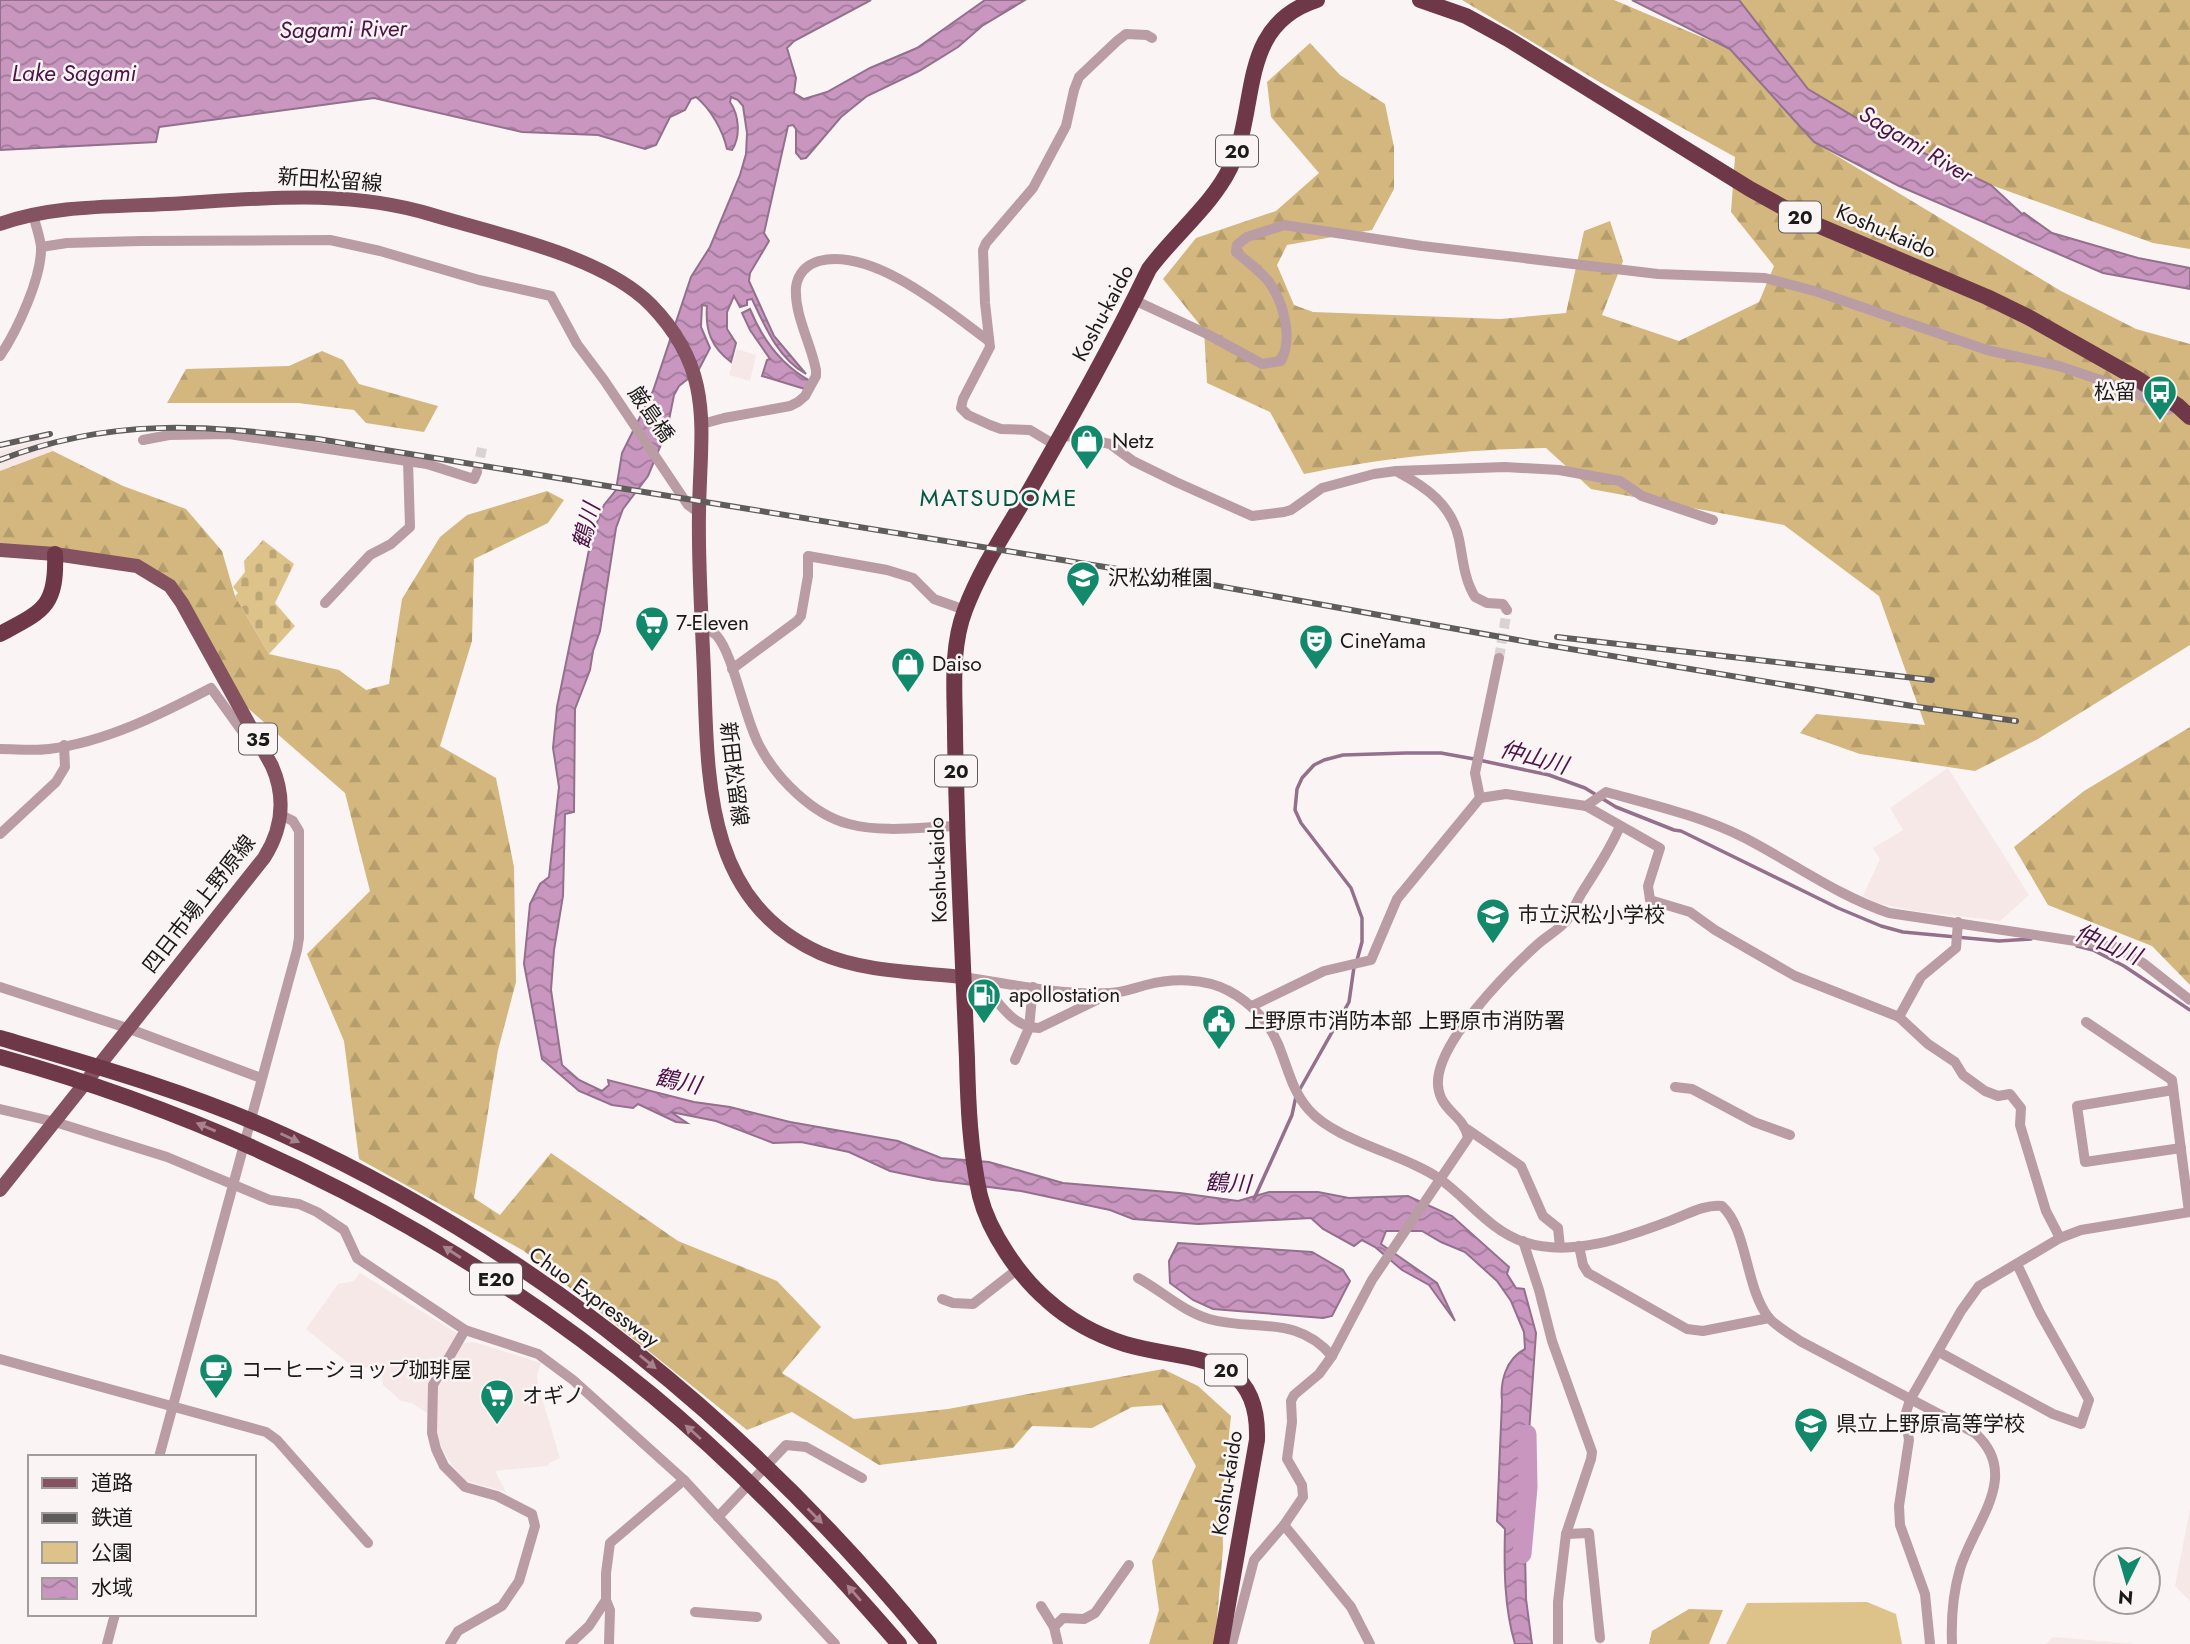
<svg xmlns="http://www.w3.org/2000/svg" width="2190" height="1644" viewBox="0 0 2190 1644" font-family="Jost,'Noto Sans JP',sans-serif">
	<defs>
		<pattern id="forest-firs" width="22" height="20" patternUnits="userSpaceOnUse" patternTransform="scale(1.75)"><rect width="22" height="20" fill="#d3b77e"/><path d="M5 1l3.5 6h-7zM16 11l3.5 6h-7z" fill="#b59d6c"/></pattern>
		<pattern id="cemetery-stones" width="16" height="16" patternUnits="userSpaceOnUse" patternTransform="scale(1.75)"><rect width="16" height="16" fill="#ddc28a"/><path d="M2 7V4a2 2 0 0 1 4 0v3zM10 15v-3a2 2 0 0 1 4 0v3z" fill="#bda676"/></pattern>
		<pattern id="water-waves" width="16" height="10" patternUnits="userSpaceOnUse" patternTransform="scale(1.75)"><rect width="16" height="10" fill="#c896bf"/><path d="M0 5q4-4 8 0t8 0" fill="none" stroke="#a27a9a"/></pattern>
	</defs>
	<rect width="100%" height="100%" fill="#faf5f4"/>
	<g fill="#f6e8e6">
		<polygon points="737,349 756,355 750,381 729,375"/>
		<polygon points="48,437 53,451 0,471 0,451"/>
		<polygon points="1948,768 2029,895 2000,921 1915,911 1877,903 1863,896 1880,859 1873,848 1903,830 1890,808"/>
		<polygon points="360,1273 457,1333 457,1339 463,1343 474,1342 541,1363 537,1375 538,1385 560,1458 549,1463 548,1466 495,1471 506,1492 466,1481 451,1464 438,1441 428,1414 412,1403 401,1401 383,1385 381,1370 376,1367 354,1368 306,1329 338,1284 354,1281"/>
		<polygon points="2190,1509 2190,1601 2175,1586"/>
		<polygon points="2053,1637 2136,1644 2046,1644"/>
	</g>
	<polygon fill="#ddc28a" points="1867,1602 1896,1614 1902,1644 1726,1644 1747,1603"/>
	<g fill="url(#forest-firs)">
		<path d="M1462,0H1614L1730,49L1814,142L2061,291L2136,329L2190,344V645L2038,739L1975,771L1860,754L1800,733L1816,714L1925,725L1879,596L1784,525L1591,489L1546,448C1469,449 1380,458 1304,474L1270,412L1207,383L1204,330L1163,279L1196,238L1276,211L1319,173L1271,117L1267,82L1310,43L1340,75L1385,104L1394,147V189L1372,230L1287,245L1277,265L1294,305L1313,312L1500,319L1566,313L1584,231L1610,221L1623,261L1602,315L1679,341L1759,302L1774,266L1731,212L1735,157L1601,83Z"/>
		<polygon points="1739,0 2190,0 2190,249 2153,243 1991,185 1880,132 1808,89"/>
		<polygon points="322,351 343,360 359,384 438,406 424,432 366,423 354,410 298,403 167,403 186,369 289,366"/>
		<polygon points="53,451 123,486 186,509 222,551 235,596 269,654 339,670 366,690 389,684 402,599 440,537 467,515 547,491 564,500 548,523 474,559 472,641 440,746 496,778 514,867 516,982 498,1050 474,1198 500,1215 551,1153 678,1241 777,1281 821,1327 782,1373 854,1419 948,1409 1163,1369 1198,1386 1231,1416 1222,1502 1223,1548 1215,1644 1149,1644 1159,1610 1152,1561 1196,1466 1162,1405 1132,1407 1092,1428 1032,1426 1013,1448 879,1465 792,1412 747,1430 524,1251 359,1159 344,1041 307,954 370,891 345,793 234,696 182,603 137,566 0,550 0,471"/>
		<polygon points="2190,727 2190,985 2152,946 2048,905 2014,847 2084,791"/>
		<polygon points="1689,1609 1723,1610 1709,1644 1649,1644 1652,1631"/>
	</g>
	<polygon fill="url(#cemetery-stones)" points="263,540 294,564 275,603 295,626 269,654 235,596 238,593 233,587 245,572 244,561"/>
	<g fill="url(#water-waves)" stroke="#94708d" stroke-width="2">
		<path d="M0,0H871L794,41L787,48L796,78L794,93L804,99L827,92L870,68L917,48L985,0H1025L982,26L958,47L919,71L867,96L841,117L806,158L801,159L796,153V129L793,125L788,126L764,233L769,241L750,273L749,281L774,336L806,374C778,358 765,327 752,299L747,300V305L740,307L734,296L727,312V329L736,343L731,362C711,347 705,330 707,306L702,305L701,327L710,348L698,371L679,386L674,395L667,430L648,476L623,509L616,528L600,631L593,651L590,670L575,709L574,812L565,814L563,896L554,950L551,990L562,1065L579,1080L602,1091L609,1085L608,1080L694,1102L730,1107L790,1122L898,1141L941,1158L989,1162L1063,1183L1180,1193L1238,1201L1269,1192H1318L1349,1198L1408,1196L1452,1216L1509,1267L1507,1274L1516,1288L1524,1289L1536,1333L1524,1504L1526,1599L1532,1644H1515C1504,1607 1504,1567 1505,1529L1497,1521L1502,1401C1500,1381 1506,1359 1525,1349L1524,1332L1511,1301L1497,1281L1465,1252L1441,1242L1422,1231H1386L1381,1244L1437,1283L1455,1321L1429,1285L1402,1270L1375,1247L1362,1240L1354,1246L1323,1229L1311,1218L1198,1224L1133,1219L1110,1210L1021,1191L933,1180L890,1171L849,1152L801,1142L773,1143L716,1121L671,1112L687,1123L676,1122L638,1104L633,1108L612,1105L579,1091L542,1059L524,964L530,904L540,884L549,877L559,787L553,748L557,707L592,535L604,505L616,490L622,453L653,391L691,277L710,247L740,175L746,154L747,133L743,106L738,100L731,97L730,102C739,115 741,136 732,150L727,149C723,131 711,109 696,97L691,99L685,110L670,117L656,145L645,149L598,135L522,132L374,98L159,127L156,142L0,150Z"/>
		<polygon points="1632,0 1739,0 1808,89 1880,132 1991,185 2022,214 2024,213 2052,233 2138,258 2190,268 2190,289 2103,273 1899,186 1814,142 1730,49"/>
		<path d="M750,309C763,341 781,365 810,381L805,389L762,376L767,360L770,359L750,330L742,313Z"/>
		<polygon points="1178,1243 1312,1252 1343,1270 1350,1281 1332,1316 1323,1318 1213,1309 1193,1300 1170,1283 1169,1261"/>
	</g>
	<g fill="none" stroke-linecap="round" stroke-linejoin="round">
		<g stroke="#94708d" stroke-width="3.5">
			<polyline points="2077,946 2093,950 2124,966 2190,1010"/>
			<polyline points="1357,960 1362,942 1362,918 1351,888 1301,823 1295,810 1297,789 1302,778 1314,765 1324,760 1343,755 1406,753 1441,753 1474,759 1549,775 1585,788 1616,807 1674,830 1681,831 1838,908 1881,926 1903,932 1999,941 2031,939"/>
			<polyline points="1300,1089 1349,1002 1354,967"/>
			<polyline points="1254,1199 1292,1115 1296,1096"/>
		</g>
		<polyline stroke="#c896bf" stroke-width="19" points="1522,1554 1528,1487 1527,1434"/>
		<g stroke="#d9d4d3" stroke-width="10" stroke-dasharray="10 5" stroke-linecap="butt">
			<polyline points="477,472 482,448"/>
			<polyline points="1499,658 1507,610"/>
		</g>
		<g stroke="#ba9ca4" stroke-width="10">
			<polyline points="41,247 67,243 141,241 330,240 380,251 479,280 551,296 577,344 604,380 688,505 699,513"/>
			<path d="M1134,300L1207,334L1262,364L1281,361C1293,338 1284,303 1269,282C1261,271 1246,261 1236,252L1237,245L1247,237L1284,225L1422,246L1658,274L1765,278L1818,292L1987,350L2059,366L2130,390L2168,410L2178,406"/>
			<path d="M0,356C17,331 42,277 41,247C40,236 35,224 33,214"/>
			<path d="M702,424L724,418L790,406L798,402L805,396L816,376V370C811,343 794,315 796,287C798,273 806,265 819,261C873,247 948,311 989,341"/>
			<polyline points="1060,436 1078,437 1110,444 1133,461 1176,482 1252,516 1284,512 1291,510 1322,488 1374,474 1396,471 1505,467 1559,470 1620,481 1642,496 1713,520"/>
			<polyline points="143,440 169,435 229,434 427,464 474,479 477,472"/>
			<polyline points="1055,445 1030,430 1001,429 990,425 968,415 961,408 963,399 990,347 985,303 983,250 986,243 1033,188 1066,126 1074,90 1079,77 1117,41 1126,34 1147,35 1152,38"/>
			<path d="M1398,472C1426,487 1452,505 1459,539C1463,559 1464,579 1475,597L1487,603L1503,604L1507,610"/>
			<polyline points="325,603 370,555 391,544 410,527 408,461"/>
			<path d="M702,629C708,630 713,631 717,636C733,654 745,719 759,745C776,778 813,815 849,824C883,833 922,827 956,826"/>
			<polyline points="732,669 797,621 801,616 808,576 808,556 887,570 913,578 934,599 965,610"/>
			<path d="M0,749C16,749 33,751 49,749C106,742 161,714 211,688L242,731L257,745"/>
			<polyline points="1480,798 1475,773 1499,658"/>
			<path d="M1586,806L1606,792C1653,805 1701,816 1745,838C1793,863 1838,896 1889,913L2115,947L2143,963L2190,1000"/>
			<polyline points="0,834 56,782 65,767 64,745"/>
			<path d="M963,977C1011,984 1062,996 1110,993C1122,993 1134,988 1146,985C1172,978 1205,978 1229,991C1250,1002 1269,1022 1278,1044C1288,1068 1292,1091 1309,1110C1336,1141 1404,1154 1440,1179C1468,1199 1489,1230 1524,1242C1572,1258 1627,1237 1672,1220C1688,1214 1705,1204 1722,1206C1748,1230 1745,1288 1769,1318C1777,1327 1790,1334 1800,1341L1975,1433C2022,1476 1974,1522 1960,1569C1953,1593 1951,1619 1952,1644"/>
			<polyline points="0,987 127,1028 261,1078"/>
			<path d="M995,999C1007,1014 1020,1028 1039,1028L1109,994"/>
			<polyline points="1252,1006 1324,971 1371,960 1397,899 1480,798 1506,794 1586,806 1660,848 1648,886 1650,900 1690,912 1715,930 1795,976 1899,1017 1928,1044 1955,1062 1963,1075 1985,1091 1998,1096 2010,1094 2021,1108 2020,1125 2046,1211 2060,1238"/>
			<polyline points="1899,1017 1921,977 1956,948 1958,922"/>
			<polyline points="2086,1022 2172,1080 2189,1212"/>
			<polyline points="1015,1060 1029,1028 1033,987"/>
			<polyline points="1675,1087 1692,1089 1754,1122 1790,1135"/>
			<polyline points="2173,1090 2077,1106 2085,1162 2181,1148"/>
			<polyline points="0,1109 55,1122 167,1157 270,1200 299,1204 317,1212 344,1230 357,1258 465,1330 538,1354 573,1380 684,1480 835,1644"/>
			<polyline points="1467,1129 1521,1166 1543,1216 1558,1228 1560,1247"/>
			<polyline points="1523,1241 1539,1290 1552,1341 1592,1452 1591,1459 1566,1534 1558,1602 1558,1644"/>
			<polyline points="1579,1246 1583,1265 1588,1273 1687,1329 1703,1331 1769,1318"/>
			<path d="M1138,1278C1162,1291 1182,1311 1209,1319C1255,1332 1296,1314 1332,1356"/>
			<polyline points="942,1299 953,1303 973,1304 1019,1268"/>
			<polyline points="1939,1352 2053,1414 2081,1424 2089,1400 2040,1313 2017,1264"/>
			<polyline points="0,1359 266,1432 277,1440 368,1543"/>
			<polyline points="159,1457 297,950 299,938 299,831 293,821 281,815"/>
			<polyline points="718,1517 786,1445 806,1447 862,1478"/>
			<polyline points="1284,1525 1351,1607 1370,1644"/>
			<polyline points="1566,1534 1589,1533 1600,1638"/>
			<polyline points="1041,1606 1054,1627 1058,1644"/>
			<polyline points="695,1612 757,1617"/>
			<polyline points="1054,1627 1063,1618 1084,1619 1095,1613 1129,1565"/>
			<polyline points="107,1644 115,1614"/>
			<polyline points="450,1644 458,1631 502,1606 519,1581 535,1526 532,1514 497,1496 465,1487 444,1466 436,1449 432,1433 433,1385 465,1330"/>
			<polyline points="570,1644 589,1626 606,1600"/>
			<polyline points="609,1644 610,1610 606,1600 606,1573 610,1543 684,1480"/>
			<path d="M1232,1644L1254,1560L1284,1525L1303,1497L1302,1485L1287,1459L1292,1422L1291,1401L1294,1395L1319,1374L1332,1356L1372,1280L1468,1138C1464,1114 1440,1112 1438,1085C1435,1044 1508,971 1538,944C1547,936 1560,929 1567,920C1573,911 1577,900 1583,891C1596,870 1610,850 1620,826"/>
			<polyline points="1930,1644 1925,1594 1900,1525 1899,1506 1909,1440 1905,1416 1910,1400 1961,1311 1979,1286 2060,1238 2081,1230 2190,1212"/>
		</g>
		<g stroke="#845261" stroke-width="14">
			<path d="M0,224C53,205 112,207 167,204C257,199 345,188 433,215C499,235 603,256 651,305C716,372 700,430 699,513C698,567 702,621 704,674C708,782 705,901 820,953C863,972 917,972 963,977"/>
			<path d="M0,550L55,554L137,566L170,586L182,603L272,766C286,798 283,828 264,858L0,1190"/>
		</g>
		<g stroke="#6f3849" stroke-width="16">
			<polyline points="1420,0 1466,16 1508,39 1750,189 1810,222 1987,297 2028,317 2136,378 2178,406 2190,417"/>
			<path d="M0,634C43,611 57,607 55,554"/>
			<path d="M0,1038C96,1066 192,1093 284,1135C535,1249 756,1431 929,1644"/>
			<path d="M0,1057C239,1123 461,1237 652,1395C742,1470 822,1555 899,1644"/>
			<path d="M1221,1644L1257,1440C1260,1349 1188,1363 1125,1344C1097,1335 1069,1320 1047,1300C1019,1276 989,1232 980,1196C970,1151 968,1104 967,1059C965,1012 963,966 961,920C958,858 956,796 955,733C955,693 950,649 965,610C981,567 1008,528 1031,488C1072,416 1113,344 1149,269C1174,235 1212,205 1230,168C1260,107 1236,26 1317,0"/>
		</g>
		<g stroke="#5f5d5c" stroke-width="6">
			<g id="rail">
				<polyline points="0,445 50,434"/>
				<path d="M0,460C111,417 203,425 318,439L1179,579L1523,641L1918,707L2016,721"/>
				<polyline points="1557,637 1932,680"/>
			</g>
		</g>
		<use href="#rail" stroke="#faf5f4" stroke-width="3.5" stroke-dasharray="10" stroke-linecap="butt"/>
	</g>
	<defs><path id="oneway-solid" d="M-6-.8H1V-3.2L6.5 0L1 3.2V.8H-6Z" transform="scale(1.75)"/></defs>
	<g fill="#a7848d">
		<use href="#oneway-solid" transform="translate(206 1127) rotate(-157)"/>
		<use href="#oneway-solid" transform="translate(290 1138) rotate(25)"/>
		<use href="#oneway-solid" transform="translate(452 1252) rotate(-147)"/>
		<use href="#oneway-solid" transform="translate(648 1362) rotate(39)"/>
		<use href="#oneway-solid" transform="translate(693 1432) rotate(-138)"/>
		<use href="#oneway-solid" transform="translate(815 1516) rotate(45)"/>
		<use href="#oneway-solid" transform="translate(854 1593) rotate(-131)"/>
	</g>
	<defs>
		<g id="bus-pin" transform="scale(1.75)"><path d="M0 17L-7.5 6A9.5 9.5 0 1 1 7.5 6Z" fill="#12896b" stroke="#faf5f4"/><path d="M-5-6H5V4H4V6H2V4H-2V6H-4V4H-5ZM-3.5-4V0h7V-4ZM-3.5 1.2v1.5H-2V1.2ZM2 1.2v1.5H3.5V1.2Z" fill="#fff"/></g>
		<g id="shop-pin" transform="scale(1.75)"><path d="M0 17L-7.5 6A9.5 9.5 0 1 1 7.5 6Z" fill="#12896b" stroke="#faf5f4"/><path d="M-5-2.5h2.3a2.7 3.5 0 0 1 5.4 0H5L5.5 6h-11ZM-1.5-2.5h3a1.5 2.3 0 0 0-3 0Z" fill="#fff"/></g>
		<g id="school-pin" transform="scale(1.75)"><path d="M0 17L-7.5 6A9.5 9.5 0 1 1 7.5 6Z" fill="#12896b" stroke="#faf5f4"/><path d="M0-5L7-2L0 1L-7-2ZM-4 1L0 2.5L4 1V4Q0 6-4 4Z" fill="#fff"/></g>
		<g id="supermarket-pin" transform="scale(1.75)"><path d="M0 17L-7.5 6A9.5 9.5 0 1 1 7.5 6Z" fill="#12896b" stroke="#faf5f4"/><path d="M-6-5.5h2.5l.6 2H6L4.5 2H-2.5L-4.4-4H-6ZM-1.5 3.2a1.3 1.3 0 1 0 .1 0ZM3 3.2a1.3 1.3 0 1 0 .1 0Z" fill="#fff"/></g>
		<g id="theatre-pin" transform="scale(1.75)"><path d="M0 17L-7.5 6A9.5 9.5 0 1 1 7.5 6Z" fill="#12896b" stroke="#faf5f4"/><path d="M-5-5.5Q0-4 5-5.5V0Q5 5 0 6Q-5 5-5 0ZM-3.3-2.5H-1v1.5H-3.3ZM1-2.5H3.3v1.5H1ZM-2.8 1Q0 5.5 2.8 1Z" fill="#fff"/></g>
		<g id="fuel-pin" transform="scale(1.75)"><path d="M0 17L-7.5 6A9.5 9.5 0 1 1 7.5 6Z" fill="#12896b" stroke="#faf5f4"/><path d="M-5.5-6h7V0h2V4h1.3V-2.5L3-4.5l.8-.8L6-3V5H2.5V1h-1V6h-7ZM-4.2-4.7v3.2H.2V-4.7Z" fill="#fff"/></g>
		<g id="civic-pin" transform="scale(1.75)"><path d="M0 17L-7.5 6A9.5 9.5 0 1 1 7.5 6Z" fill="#12896b" stroke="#faf5f4"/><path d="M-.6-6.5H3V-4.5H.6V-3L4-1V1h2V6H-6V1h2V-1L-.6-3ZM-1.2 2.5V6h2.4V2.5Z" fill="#fff"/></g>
		<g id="cafe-pin" transform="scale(1.75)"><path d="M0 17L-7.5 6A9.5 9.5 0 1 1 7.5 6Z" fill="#12896b" stroke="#faf5f4"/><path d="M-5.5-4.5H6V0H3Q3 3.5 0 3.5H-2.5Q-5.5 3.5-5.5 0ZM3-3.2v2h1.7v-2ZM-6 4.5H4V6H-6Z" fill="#fff"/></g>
	</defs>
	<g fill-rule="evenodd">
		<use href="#bus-pin" x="2160" y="392"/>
		<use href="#shop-pin" x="1087" y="441"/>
		<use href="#school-pin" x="1083" y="578"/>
		<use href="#supermarket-pin" x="652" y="623"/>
		<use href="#theatre-pin" x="1316" y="641"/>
		<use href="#shop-pin" x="908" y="664"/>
		<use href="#school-pin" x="1493" y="915"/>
		<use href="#fuel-pin" x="984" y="995"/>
		<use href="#civic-pin" x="1219" y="1021"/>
		<use href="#cafe-pin" x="216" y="1370"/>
		<use href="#supermarket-pin" x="497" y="1396"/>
		<use href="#school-pin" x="1811" y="1424"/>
	</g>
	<g text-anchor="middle" stroke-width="5" stroke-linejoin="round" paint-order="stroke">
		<g fill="#faf5f4" stroke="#5e5b5b" stroke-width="2">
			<rect x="1216" y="135.5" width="42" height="31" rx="5"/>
			<rect x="1779" y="201.5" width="42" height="31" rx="5"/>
			<rect x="239" y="723.5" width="38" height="31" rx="5"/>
			<rect x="935" y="755.5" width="42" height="31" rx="5"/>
			<rect x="470" y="1263.5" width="52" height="31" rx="5"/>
			<rect x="1205" y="1354.5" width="42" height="31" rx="5"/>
		</g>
		<g font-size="19" font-weight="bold" fill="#1b1919">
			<text x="1237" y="158">20</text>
			<text x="1800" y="224">20</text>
			<text x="258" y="746">35</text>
			<text x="956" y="778">20</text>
			<text x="496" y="1286">E20</text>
			<text x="1226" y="1377">20</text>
		</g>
		<g font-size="21" fill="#1b1919" stroke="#faf5f4">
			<text transform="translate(330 180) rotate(4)" y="7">新田松留線</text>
			<text transform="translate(1886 231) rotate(23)" y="7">Koshu-kaido</text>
			<text transform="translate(1103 313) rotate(-62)" y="7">Koshu-kaido</text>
			<text transform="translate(651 414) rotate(55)" y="7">厳島橋</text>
			<text transform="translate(734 774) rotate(83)" y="7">新田松留線</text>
			<text transform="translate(938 870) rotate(-92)" y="7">Koshu-kaido</text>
			<text transform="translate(199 904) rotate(-52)" y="7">四日市場上野原線</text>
			<text transform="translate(594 1297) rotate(36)" y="7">Chuo Expressway</text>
			<text transform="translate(1227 1483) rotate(-81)" y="7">Koshu-kaido</text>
		</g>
		<g font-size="21" fill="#1b1919" stroke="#faf5f4" text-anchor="start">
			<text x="2136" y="399" text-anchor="end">松留</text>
			<text x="1112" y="448">Netz</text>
			<text x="1108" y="585">沢松幼稚園</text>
			<text x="676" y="630">7-Eleven</text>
			<text x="1340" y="648">CineYama</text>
			<text x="932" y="671">Daiso</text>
			<text x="1518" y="922">市立沢松小学校</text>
			<text x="1009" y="1002">apollostation</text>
			<text x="1244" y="1028">上野原市消防本部 上野原市消防署</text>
			<text x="241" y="1377">コーヒーショップ珈琲屋</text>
			<text x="522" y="1403">オギノ</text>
			<text x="1836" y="1431">県立上野原高等学校</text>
		</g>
		<g font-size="23" font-style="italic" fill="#4d1247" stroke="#faf5f4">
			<text transform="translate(343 29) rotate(-1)" y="8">Sagami River</text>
			<text x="74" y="81">Lake Sagami</text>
			<text transform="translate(1916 144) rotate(31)" y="8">Sagami River</text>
			<text transform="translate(586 526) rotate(-75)" y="8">鶴川</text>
			<text transform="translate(1534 757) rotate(15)" y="8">仲山川</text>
			<text transform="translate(2108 944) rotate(23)" y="8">仲山川</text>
			<text transform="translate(678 1081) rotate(12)" y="8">鶴川</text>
			<text transform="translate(1228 1183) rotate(3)" y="8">鶴川</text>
		</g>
		<g font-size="24" letter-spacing="2" fill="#035843" stroke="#faf5f4">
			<text x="999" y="506">MATSUDOME</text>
		</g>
	</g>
	<rect x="28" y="1455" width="228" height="161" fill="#faf5f4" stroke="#a19d9c" stroke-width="2"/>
	<rect x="42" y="1478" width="35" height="10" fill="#845261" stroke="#a19d9c" stroke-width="2"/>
	<text x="91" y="1490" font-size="21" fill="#1b1919">道路</text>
	<rect x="42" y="1513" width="35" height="10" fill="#5f5d5c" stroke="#a19d9c" stroke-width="2"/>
	<text x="91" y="1525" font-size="21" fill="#1b1919">鉄道</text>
	<rect x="42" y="1542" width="35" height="21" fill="#ddc28a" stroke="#a19d9c" stroke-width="2"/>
	<text x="91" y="1560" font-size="21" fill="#1b1919">公園</text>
	<rect x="42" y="1578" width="35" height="21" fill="url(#water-waves)" stroke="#a19d9c" stroke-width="2"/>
	<text x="91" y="1595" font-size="21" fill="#1b1919">水域</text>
	<g transform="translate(2127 1581) rotate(185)"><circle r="33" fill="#faf5f4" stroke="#a19d9c" stroke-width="2"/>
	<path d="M0-5L12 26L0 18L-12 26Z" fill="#12896b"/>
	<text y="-10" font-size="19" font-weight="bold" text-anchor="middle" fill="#1b1919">N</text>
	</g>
</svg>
